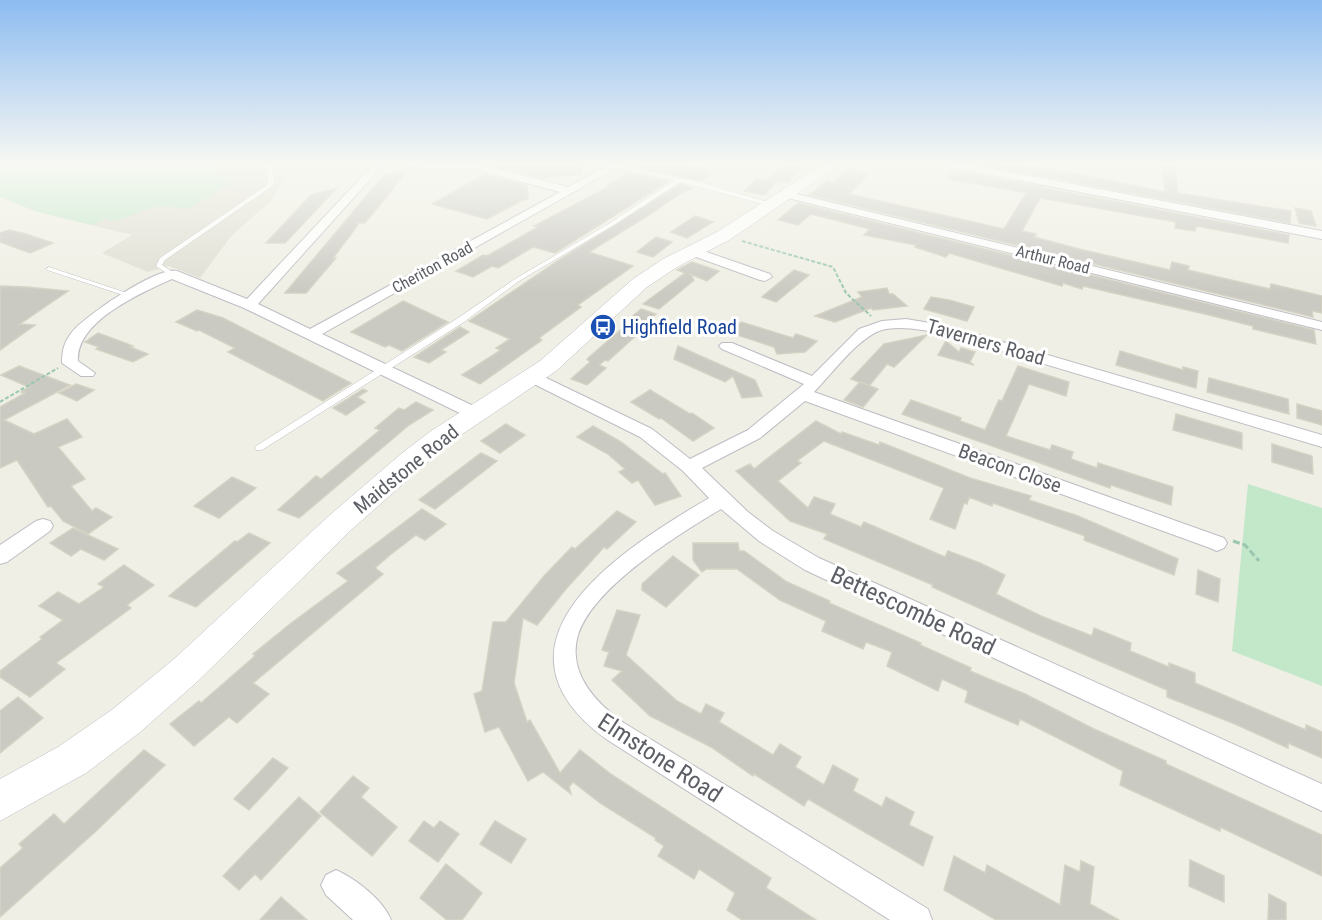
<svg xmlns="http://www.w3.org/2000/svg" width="1322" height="920" viewBox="0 0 1322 920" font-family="'Roboto Condensed',sans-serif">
	<rect width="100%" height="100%" fill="#efefe5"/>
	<polygon fill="#dfded3" points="0,164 292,164 272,200 232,235 200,278 169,266 148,272 102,253 132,235 38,212 0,197"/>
	<g fill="#c2e7c9">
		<path d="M0,164H208L224,168L217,172L240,178L190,208C177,210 168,204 156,207C136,211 131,219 109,221L107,218L91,225L38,212L0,197Z"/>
		<polygon points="1248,484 1322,508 1322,686 1232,651"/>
	</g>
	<g fill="#cac9c2" stroke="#d4d2c3" stroke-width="1.5">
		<polygon points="504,164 581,164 582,174 540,178 498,167"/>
		<polygon points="641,164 690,164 693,167 715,170 702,181 637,167"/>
		<polygon points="784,164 804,164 788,183 768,179"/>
		<polygon points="977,164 1013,164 1048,170 1050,168 1165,192 1162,164 1175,164 1178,193 1291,211 1290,223"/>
		<polygon points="848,168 870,173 849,194 1004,229 1026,193 948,179 953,170 1289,235 1288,243 1196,226 1195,231 1175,228 1176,222 1040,198 1022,231 1036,234 1034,237 1079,249 1170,270 1172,262 1189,266 1188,270 1205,274 1270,289 1271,284 1322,296 1322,313 1312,311 1313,317 809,195 827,181 833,183"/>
		<polygon points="409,169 365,223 355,223 358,225 333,258 336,258 306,293 285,293 384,175"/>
		<polygon points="628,172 669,181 555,253 533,247 498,268 492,266 473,277 456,271 483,255 487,256 538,227 534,226 610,186 607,185"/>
		<polygon points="485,174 527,186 528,199 523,200 487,219 432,204"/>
		<polygon points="757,178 776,182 764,195 744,191"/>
		<polygon points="680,184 692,188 681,193 652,213 589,252 633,266 578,305 581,307 539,338 542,340 480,384 462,375 501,350 496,348 510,339 469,321 559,260"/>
		<polygon points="337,188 285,243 266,243 311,195"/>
		<polygon points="798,203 1314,330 1316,344 1253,329 1253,326 1205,314 1083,286 1082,289 1063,283 1062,286 949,253 946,257 915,247 916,245 864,235 870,229 811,214 798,225 778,220"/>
		<polygon points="1295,208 1311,211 1316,226 1299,223"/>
		<polygon points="695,216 713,222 687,238 671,232"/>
		<polygon points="9,230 26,234 53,243 30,253 0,242 0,233"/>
		<polygon points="656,237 672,242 653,257 637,252"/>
		<polygon points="692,262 719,271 707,281 690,274 694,280 659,309 643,304 685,273 677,270"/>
		<polygon points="794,270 809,275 776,302 762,297"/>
		<polygon points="0,286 26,287 68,291 20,324 35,325 0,350"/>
		<polygon points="887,288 889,294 893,294 907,306 873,310 871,308 835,322 815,316 862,297 858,292"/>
		<polygon points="931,297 949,300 974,307 967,321 924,309"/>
		<polygon points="403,301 448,322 402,351 389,345 385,347 351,332"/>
		<polygon points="641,309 656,314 643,325 628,320"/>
		<polygon points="197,310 223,318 351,383 323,401 228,352 235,348 199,330 197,331 176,322"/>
		<polygon points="741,322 793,338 796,334 817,341 805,352 777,354 774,347 731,333"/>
		<polygon points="626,325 641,331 608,361 605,360 599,365 606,368 587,385 571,379 590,362 587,359"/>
		<polygon points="460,327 469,332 441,350 446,352 429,363 414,357"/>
		<polygon points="98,333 133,346 130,347 148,354 133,362 96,349 99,347 85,342"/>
		<polygon points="927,335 894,367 887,364 869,386 851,379 884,344"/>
		<polygon points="946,341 959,352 961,348 975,352 970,362 974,365 938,355"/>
		<polygon points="678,346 755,380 762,396 742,398 733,376 725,382 674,359"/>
		<polygon points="1120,351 1183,370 1183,367 1198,371 1196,388 1116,365"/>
		<polygon points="19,366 70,385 4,420 34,434 67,419 82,437 58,447 85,479 71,486 92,511 96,508 112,517 88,534 63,521 51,506 48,507 17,460 0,468 0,407 25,393 21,392 29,387 1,375"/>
		<polygon points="1018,366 1069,382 1066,396 1029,384 1006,436 1050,450 1052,445 1073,452 1071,459 1097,468 1098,463 1173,487 1171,505 1111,485 1110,488 902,414 911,400 961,418 960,421 985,430 999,400 1002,401"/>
		<polygon points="1209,378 1288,399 1289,414 1207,392"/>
		<polygon points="860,382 878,389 863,407 844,400"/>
		<polygon points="76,384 94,390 77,401 59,393"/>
		<polygon points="363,389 367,391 357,397 365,402 346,415 333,408"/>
		<polygon points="650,390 690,414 692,413 714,428 693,441 661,418 659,419 631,402"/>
		<polygon points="416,402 433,410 409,425 299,518 278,510 316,476 321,479 380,430 375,428 399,408 404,410"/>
		<polygon points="1297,404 1322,411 1322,425 1297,418"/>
		<polygon points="1176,414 1242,433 1242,449 1173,430"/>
		<polygon points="816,421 841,434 842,432 879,445 880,442 970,478 1031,496 1029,500 1078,516 1178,559 1174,575 1084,540 1085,536 993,503 992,506 969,497 967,504 964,503 955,529 930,519 944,488 824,441 797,461 801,463 778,481 808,508 814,497 835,504 830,514 861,527 864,522 945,557 948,551 980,563 1005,575 996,594 1041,616 1092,636 1094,628 1131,643 1130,651 1169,667 1169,663 1195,673 1195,683 1306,730 1306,725 1322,732 1322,758 1288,743 1288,748 1235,724 1167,697 1167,690 1032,632 932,587 933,585 824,539 827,534 790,521 736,471 750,464 754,469"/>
		<polygon points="506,424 525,435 500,453 481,441"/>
		<polygon points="593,426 621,442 663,474 665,473 681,496 655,505 638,480 632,483 619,472 625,469 608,454 577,437"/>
		<polygon points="1272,444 1312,456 1313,474 1272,462"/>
		<polygon points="481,453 497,461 435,509 419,500"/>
		<polygon points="232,477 256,488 219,518 194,506"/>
		<polygon points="422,509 446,524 425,540 416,535 390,555 375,568 383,574 253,683 269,694 237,723 229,717 194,746 170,724 199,701 201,703 255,656 253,654 290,624 348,581 337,573"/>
		<polygon points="617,511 636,522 607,549 604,547 566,589 537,625 523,618 514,683 527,722 530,720 560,773 580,750 612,775 771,878 766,888 816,920 742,920 727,910 735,893 699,869 694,879 658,856 664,846 655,840 656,838 600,803 573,782 569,787 571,794 543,772 528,781 499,727 485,732 474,694 482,691 493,622 506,622 544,576 572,547 575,549"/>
		<polygon points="73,528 118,549 104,560 81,549 71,556 50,543"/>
		<polygon points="249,533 270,543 196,607 169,596 235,541 237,542"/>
		<polygon points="693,543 738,543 739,551 744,551 787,582 830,601 829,603 921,643 920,645 971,668 970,671 1025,694 1094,729 1166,761 1166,764 1322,835 1322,876 1220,827 1220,831 1120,785 1123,771 1020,719 1018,725 965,702 968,691 942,679 938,691 887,666 892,652 866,642 863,649 822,631 826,621 780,600 737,569 706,569 702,572 693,560"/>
		<polygon points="673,556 699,575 666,607 642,590 642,584"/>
		<polygon points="124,565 154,585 127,605 131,608 56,663 65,669 30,697 0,677 0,671 42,639 40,637 63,620 39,606 58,592 79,604 104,587 98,584"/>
		<polygon points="1198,570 1220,579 1218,602 1196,594"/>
		<polygon points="617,610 640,615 626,655 677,701 701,714 706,704 724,713 719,722 773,755 780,744 801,757 795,767 824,785 833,765 858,779 853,791 882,807 886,797 914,812 909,825 933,837 923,866 808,799 804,806 754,774 753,776 711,747 650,716 612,680 622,671 604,666 609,652 602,650"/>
		<polygon points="18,697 43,718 0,753 0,711"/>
		<polygon points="144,750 165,765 95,832 0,917 0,868 23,848 19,844 54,814 64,824"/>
		<polygon points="273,758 288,768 249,810 234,799"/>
		<polygon points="353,776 369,788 361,797 397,827 372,856 320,812"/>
		<polygon points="299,797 321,816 261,880 255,874 239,890 223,876"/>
		<polygon points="424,821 434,828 440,821 459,834 438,862 409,841"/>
		<polygon points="495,821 526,839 511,863 480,844"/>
		<polygon points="954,856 985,873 987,865 1060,905 1065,865 1080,872 1081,861 1094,867 1090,904 1119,920 996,920 944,890"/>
		<polygon points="1190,860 1224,876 1224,902 1189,886"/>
		<polygon points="446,864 482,893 462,920 447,920 420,898"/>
		<polygon points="1269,894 1286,903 1286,920 1268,920"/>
		<polygon points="281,897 307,920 260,920"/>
	</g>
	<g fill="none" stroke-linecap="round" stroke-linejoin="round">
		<g stroke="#bdbdc4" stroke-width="1">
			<g id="lane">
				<polygon points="266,164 272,164 274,184 271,187 165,260 162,265 174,273 174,275 170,275 157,267 156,266 160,258 267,185 268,184"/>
				<polygon points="602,164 611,164 699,182 774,204 771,206 680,182 614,225 519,281 464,322 262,450 256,450 255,448 256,446 458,318 515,279 610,223 675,180"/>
				<polygon points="49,267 130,294 131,295 130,296 126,296 47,270 46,269"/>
			</g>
		</g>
		<g stroke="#bdbdc4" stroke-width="2">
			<g id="street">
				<path d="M374,164H384L258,304L310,329L560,192L477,170L409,167L404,164H477L568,187L611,164H623L322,334L482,410L484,414L482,418H470L244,308L172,279C141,293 76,321 78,361L95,373L93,376H81L62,363C62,351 64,342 72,332C85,316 157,266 177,271L247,299Z"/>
				<polygon points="946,164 966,164 1322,231 1322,239 951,167"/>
				<polygon points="784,191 1322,322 1322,330 780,196 780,192"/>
				<polygon points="692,247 770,274 772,277 765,281 760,280 688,254 686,251 688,248"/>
				<path d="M906,319L948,326L1322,435V447L941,333C923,330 905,326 886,329C861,333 832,374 814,392L1224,538L1227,543L1224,548L1217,551L1210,548L805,401L760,438L702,468L748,512L773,531L819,558L1322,784V811L805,570L759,541L721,509C679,534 593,587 578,635C567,673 596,703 624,723L928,909L932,920H890L606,739C474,642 624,548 709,498L683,471L640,437L526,380L524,377L526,374H538L652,429L690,459L748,430L804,384L722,349L719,346L722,343H732L812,376L859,329L882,321Z"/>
				<polygon points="43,519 50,521 53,526 50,531 7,562 0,564 0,545 36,521"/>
				<path d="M336,870C356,879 383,900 391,920H353L326,895L321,885L326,875Z"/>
			</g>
		</g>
		<g stroke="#bbbcc3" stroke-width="1">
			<polygon id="secondary" points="823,164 841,164 729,240 677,267 647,287 556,371 449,443 421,468 351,530 198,681 139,733 86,773 0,821 0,779 58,747 113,709 174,659 331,514 401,454 431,431 540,361 633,279 663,259 717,232"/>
		</g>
		<g stroke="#9bc7b0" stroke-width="2" stroke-dasharray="4 2" stroke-linecap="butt">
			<polyline points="742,241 833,267 846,293 871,316"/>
			<polyline points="0,402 58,368"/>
		</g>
		<polyline stroke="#9bc7b0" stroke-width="3" stroke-dasharray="7 3" stroke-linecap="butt" points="1233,541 1245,545 1259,561"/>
		<use href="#lane" fill="#fff" fill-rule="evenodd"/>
		<use href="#street" fill="#fff" fill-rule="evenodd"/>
		<use href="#secondary" fill="#fff" fill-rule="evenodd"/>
	</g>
	<linearGradient id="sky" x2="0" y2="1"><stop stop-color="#8dbcf1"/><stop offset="0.56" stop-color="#f8f8f3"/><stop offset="1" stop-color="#f8f8f3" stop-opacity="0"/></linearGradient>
	<rect width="1322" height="293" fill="url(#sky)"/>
	<defs>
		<g id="bus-disc" transform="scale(1.35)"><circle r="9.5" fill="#1a4fb4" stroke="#fff"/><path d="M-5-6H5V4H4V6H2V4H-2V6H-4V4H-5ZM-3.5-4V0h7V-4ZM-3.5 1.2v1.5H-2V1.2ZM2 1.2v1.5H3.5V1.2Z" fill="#fff"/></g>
	</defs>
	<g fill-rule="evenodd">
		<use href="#bus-disc" x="603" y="327"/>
	</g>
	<g text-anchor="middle" stroke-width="6" stroke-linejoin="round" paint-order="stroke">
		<g font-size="16" fill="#5d5f66" stroke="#fff">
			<text transform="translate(1053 259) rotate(14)" y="6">Arthur Road</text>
			<text transform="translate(432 267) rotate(-29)" y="6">Cheriton Road</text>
		</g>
		<g font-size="20" fill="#164399" stroke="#fff" text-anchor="start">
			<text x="622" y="334">Highfield Road</text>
		</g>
		<g font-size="20" fill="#5d5f66" stroke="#fff">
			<text transform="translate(986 342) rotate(16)" y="7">Taverners Road</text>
			<text transform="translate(1010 468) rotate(20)" y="7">Beacon Close</text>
			<text transform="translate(406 469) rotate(-39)" y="7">Maidstone Road</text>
		</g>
		<g font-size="24" fill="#5d5f66" stroke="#fff">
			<text transform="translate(913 611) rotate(25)" y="8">Bettescombe Road</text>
			<text transform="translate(660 758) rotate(33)" y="8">Elmstone Road</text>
		</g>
	</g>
</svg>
